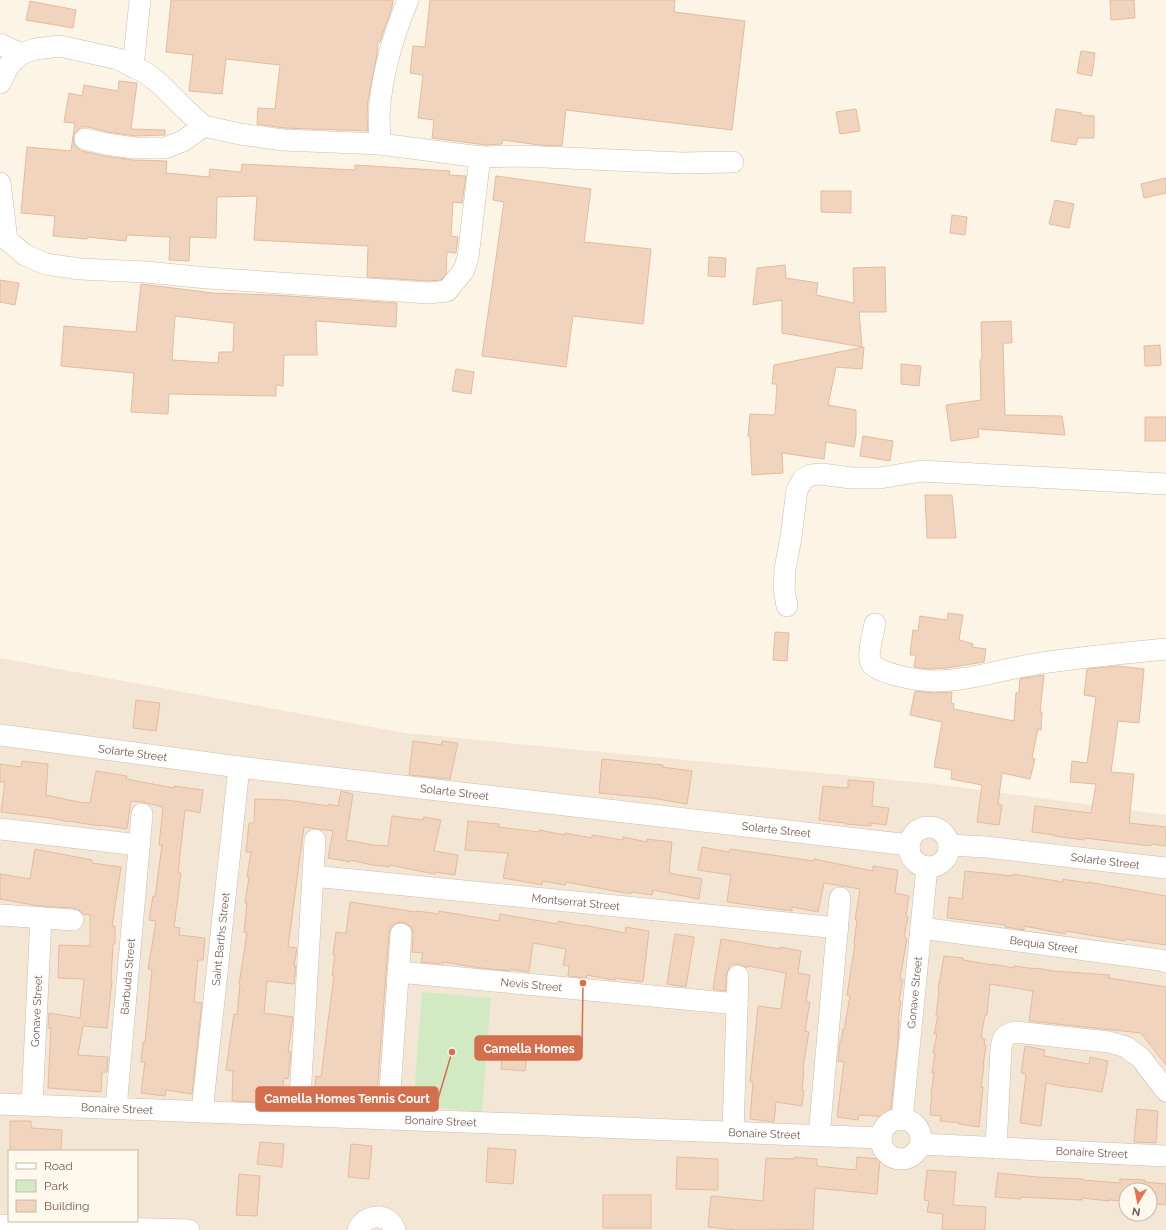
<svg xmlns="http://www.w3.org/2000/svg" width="1166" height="1230" viewBox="0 0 1166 1230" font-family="Raleway,sans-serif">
	<rect width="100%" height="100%" fill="#fcf4e5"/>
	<path fill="#f4e6d4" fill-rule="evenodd" d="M0,658L405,733L935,784L1166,815V1230H0ZM9,1151H137V1221H9ZM1126,1190H1150V1214H1126Z"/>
	<polygon fill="#d2eac4" points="422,992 491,998 482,1112 413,1106"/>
	<g fill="#f1d4bd" stroke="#e4bb9e" fill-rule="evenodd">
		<polygon points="171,0 393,0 392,7 380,42 378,42 377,55 368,100 367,116 368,131 284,128 257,124 258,108 275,109 280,65 226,59 222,94 189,91 193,55 166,52"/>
		<polygon points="430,0 675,0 674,12 745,21 732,130 566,110 562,146 539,145 503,140 502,144 486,145 432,138 434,120 418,118 423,75 410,73 413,46 425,47"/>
		<polygon points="1110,0 1134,0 1135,18 1111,20"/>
		<polygon points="30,1 76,10 73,28 26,20"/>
		<polygon points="1081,51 1095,53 1092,76 1077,73"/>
		<polygon points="119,81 137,83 131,129 165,130 165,135 136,136 108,132 88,127 82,127 77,131 73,136 74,143 77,148 82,151 104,156 133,160 167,161 166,173 209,177 210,169 241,172 242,164 355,170 355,165 450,171 449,175 466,176 462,203 453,202 451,236 458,237 456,253 447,252 446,274 441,280 429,281 367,277 368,246 254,240 257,196 217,197 216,238 190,237 189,261 169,260 170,237 127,235 126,241 87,237 87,239 53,236 55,216 21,213 27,147 71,151 75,123 64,122 69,93 82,96 84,85 118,91"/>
		<polygon points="856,109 860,131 840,134 836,112"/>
		<polygon points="1056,109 1082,113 1081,115 1094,116 1094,138 1078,138 1076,145 1051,141"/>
		<polygon points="496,176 591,189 584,242 651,249 643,324 573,316 566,367 482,356 504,202 493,200"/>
		<polygon points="1166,178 1166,193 1144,198 1141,184"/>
		<polygon points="821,191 851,191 851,213 821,212"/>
		<polygon points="1055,200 1074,204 1069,228 1049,224"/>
		<polygon points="952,215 967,217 965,235 950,233"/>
		<polygon points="709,257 726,258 725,277 708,276"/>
		<polygon points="785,265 786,278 818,283 816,295 854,303 853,268 885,267 886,312 859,312 862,347 782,333 782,300 753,305 757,268"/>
		<polygon points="0,280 19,283 15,305 0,302"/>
		<path d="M141,284L213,293L273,295L397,303L396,327L316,321L317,355H284L283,386L276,385V396L169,394L168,414L131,412L134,373L61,366L64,326L136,332ZM175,316L234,323L233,352H219L218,363L172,360Z"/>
		<polygon points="1011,321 1012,343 1003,343 1005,415 1062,416 1065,435 978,429 979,437 951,441 946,405 981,400 980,360 982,359 981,322"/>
		<polygon points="1160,345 1161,365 1145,366 1144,346"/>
		<polygon points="864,347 862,369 836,367 828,405 856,410 856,435 854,447 826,442 824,459 782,453 783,473 752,475 750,436 748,436 750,414 775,415 777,384 772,384 774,365"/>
		<polygon points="901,364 921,366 919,386 901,384"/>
		<polygon points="456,369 474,372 471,394 452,391"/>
		<rect x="1145" y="417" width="21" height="24"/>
		<polygon points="863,436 893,441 890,461 860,456"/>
		<polygon points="925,495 952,495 956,538 927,538"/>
		<polygon points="948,613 963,615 959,640 973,644 972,647 986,649 984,662 947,668 929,669 914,667 916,655 910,655 913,630 918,631 920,616 947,620"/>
		<polygon points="775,632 789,633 787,661 773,660"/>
		<polygon points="1118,666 1144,669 1139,723 1118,721 1111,772 1134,774 1129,823 1166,827 1166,846 1152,844 1151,846 1084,838 1084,840 1054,836 1054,835 1032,832 1035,806 1091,813 1096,784 1070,782 1072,761 1087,763 1096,697 1084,695 1087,669"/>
		<polygon points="1044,675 1040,712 1042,712 1041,730 1038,729 1032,758 1035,759 1030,779 1002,773 998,804 1002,805 999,825 977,822 982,785 951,779 952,770 934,767 942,722 910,715 915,691 933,693 952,692 951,703 954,704 953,709 1014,721 1016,693 1019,693 1020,679"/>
		<polygon points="136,700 160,703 156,731 133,728"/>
		<polygon points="413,741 441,745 442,741 458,743 450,779 409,775"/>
		<polygon points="602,759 663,765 662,767 692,771 687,804 652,798 599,793"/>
		<polygon points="22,761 48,764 46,795 83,803 84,802 90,803 96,771 127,776 126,779 174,788 174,786 203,790 200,813 185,810 178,873 181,873 174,927 180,928 179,935 205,938 203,960 198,960 194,1002 202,1003 192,1094 166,1090 165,1096 141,1093 145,1062 141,1062 143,1042 145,1042 152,970 148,969 156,921 149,920 153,896 155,897 162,845 159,845 163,807 143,802 131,801 127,829 100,825 100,826 69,821 69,822 51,818 1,812 5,782 0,782 0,764 21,767"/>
		<polygon points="848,780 874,782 872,806 889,808 886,825 871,823 871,826 845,824 845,823 819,820 823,786 848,788"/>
		<polygon points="341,791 353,794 346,840 379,846 379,845 388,846 392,816 423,820 424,817 441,820 434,851 458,855 455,875 435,872 435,874 389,865 389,867 372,865 350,860 350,862 328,858 333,831 304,827 288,947 297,948 294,966 296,966 294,984 267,981 264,1013 293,1017 288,1052 291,1052 288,1079 284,1078 280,1103 255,1101 255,1102 232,1101 233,1071 226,1070 234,1014 237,1015 240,984 239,984 247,933 244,932 247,903 245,903 249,877 247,877 251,852 246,852 249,823 254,823 255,799 287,800 329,806 329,804 338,806"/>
		<polygon points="468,821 499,824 499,827 539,832 539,830 565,835 565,833 592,838 592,835 623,840 623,837 647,842 647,839 672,842 669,873 702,879 699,899 653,890 652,895 631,892 631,894 566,882 565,885 543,881 542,885 503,878 508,853 465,850"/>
		<polygon points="702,847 729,852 730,849 814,861 814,859 873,871 873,866 898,870 895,893 909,896 906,916 908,917 904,937 907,938 900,979 903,980 899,1001 901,1001 898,1021 899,1021 898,1040 890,1117 859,1115 858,1120 837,1117 844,1062 838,1061 840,1042 841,1042 843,1029 844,1030 850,996 847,995 855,944 854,944 857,920 855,920 860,889 824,883 818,912 792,907 792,911 727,902 731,875 698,870"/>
		<polygon points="35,849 92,860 92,863 121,867 112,926 115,926 115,944 113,944 111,980 112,980 107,1028 83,1026 78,1055 108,1057 107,1072 102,1072 101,1092 48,1088 51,1028 48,1028 49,1013 80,1018 84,979 58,978 59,945 90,946 90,915 83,914 79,910 74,908 39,906 0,899 0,874 30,879"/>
		<polygon points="965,871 1013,876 1013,874 1063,882 1063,879 1088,883 1088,882 1166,896 1166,945 1126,939 1125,941 1066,931 1065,934 1024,926 1024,930 1005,927 1005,925 947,918 949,897 962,899"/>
		<polygon points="350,902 416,912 417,911 438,914 439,911 499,921 500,914 558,924 558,921 583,926 583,925 625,933 626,927 649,931 643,982 615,978 615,980 613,980 587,975 586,978 568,976 569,966 563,965 566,949 533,943 529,972 510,969 510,971 480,968 443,962 443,964 421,962 423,953 412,952 413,935 412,928 407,924 401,922 396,923 391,927 389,933 377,1094 373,1093 373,1104 348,1102 348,1105 313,1104 316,1076 321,1077 334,975 332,975 335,955 333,955 336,932 346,933"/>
		<polygon points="675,934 694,937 686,987 667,984"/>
		<polygon points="721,939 780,949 780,947 801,951 798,973 810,975 806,1002 810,1002 805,1031 809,1032 803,1068 804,1069 802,1090 804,1090 802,1106 776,1102 774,1122 750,1119 753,1082 750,1082 758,1006 781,1009 786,973 748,966 748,967 745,967 739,964 731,964 726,975 726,991 713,989"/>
		<polygon points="944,956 963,958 963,960 992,965 992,964 1014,968 1014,966 1037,969 1037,968 1053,971 1110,975 1109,978 1166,987 1166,1065 1141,1033 1029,1021 1033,991 990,984 987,1015 985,1015 981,1038 985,1039 984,1045 986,1045 983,1066 984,1066 981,1087 983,1087 979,1127 959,1124 960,1123 940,1121 941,1116 930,1115 932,1094 931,1094 934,1073 932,1073 935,1053 933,1053 937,1034 934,1034 938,1015 936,1015 939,991 938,990"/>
		<polygon points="503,1046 528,1049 525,1071 501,1069"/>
		<polygon points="1025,1046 1045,1050 1044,1056 1089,1064 1090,1057 1108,1061 1102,1092 1071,1087 1071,1088 1046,1083 1041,1126 1020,1123 1026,1074 1021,1073"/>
		<polygon points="1137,1109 1158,1111 1156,1143 1134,1142"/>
		<polygon points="10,1121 31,1121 31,1128 62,1130 61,1151 10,1151"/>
		<polygon points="260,1142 284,1144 282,1167 257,1164"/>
		<polygon points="351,1144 372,1146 369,1179 348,1177"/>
		<polygon points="488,1148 516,1150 513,1184 486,1182"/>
		<polygon points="677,1157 718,1159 718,1190 676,1189"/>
		<polygon points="794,1157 817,1159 817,1166 856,1170 857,1157 880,1159 877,1194 815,1188 813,1230 772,1229 772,1230 736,1230 708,1227 711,1196 763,1201 766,1158 794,1159"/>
		<polygon points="927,1170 956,1172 953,1205 986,1207 985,1230 942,1230 943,1214 927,1212 929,1201 924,1200"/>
		<polygon points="998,1173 1037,1177 1083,1179 1083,1180 1120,1183 1120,1179 1145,1180 1145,1182 1166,1184 1166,1205 1150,1203 1150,1190 1126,1190 1126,1201 1109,1200 1109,1201 1082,1198 1082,1200 1021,1197 1021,1199 995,1197"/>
		<polygon points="239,1174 260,1176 257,1216 236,1215"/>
		<rect x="603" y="1195" width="48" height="33"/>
	</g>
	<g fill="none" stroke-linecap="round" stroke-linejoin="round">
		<g stroke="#cebcac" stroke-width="22">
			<g id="minor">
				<polyline points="0,44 21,54"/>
				<polyline points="133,67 140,0"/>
				<polyline points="0,83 9,65 21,54 35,49 60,46 118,59 146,73 161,85 186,110 204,126 240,134 283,140 380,144 480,157 521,156 682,163 733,162"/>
				<polyline points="85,139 106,144 135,148 165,148 183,141 204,126"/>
				<path d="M380,144C380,134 379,125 379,116C381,77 393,36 408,0"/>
				<polyline points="0,183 7,240 25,255 46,264 80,269 146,272 207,278 429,293 447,291 464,270 468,257 480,157"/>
				<polyline points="787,606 784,589 785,569 791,537 797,490 803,479 811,475 822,474 851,478 880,478 921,471 1166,484"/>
				<path d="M875,624C873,633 867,656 871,663C877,674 921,681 934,681C970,681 1006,668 1042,663C1083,657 1125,653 1166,649"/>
				<path id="s1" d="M0,735L239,767L909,845"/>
				<circle cx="929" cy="847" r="20"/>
				<polyline points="0,829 139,845"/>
				<path id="s2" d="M949,845L986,847L1166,868"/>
				<path id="s3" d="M313,876L838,928"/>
				<polyline points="0,915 73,920"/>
				<path id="s4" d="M921,928L1160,960L1166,962"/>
				<path id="s5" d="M398,972L737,1004"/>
				<path id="s6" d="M0,1104L881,1138"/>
				<path id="s7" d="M32,1105L41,918"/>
				<path id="s8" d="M116,1108L142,814"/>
				<path id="s9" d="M202,1112L239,767"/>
				<polyline points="299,1115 315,840"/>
				<circle cx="901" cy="1139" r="20"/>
				<polyline points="388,1119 401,934"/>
				<path id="s10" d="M902,1119L927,867"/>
				<polyline points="733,1132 738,976"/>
				<polyline points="819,1136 840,898"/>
				<path id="s11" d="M921,1144L1166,1156"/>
				<path d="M996,1148L1001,1048C1003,1037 1004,1035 1015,1032L1109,1042L1126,1047L1141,1058L1166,1091"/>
				<polyline points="0,1225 189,1230"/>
				<path d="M358,1230C366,1213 388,1212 395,1230"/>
			</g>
		</g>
		<use href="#minor" stroke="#fff" stroke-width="21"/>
	</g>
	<g text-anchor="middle" stroke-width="3" stroke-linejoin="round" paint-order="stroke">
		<g font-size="11" fill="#755b4b" stroke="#fff8ec">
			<text dy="4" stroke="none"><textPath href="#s1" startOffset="134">Solarte Street</textPath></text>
			<text dy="4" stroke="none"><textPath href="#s1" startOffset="458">Solarte Street</textPath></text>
			<text dy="4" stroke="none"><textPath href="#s1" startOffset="782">Solarte Street</textPath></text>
			<text dy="4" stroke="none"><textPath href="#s2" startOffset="157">Solarte Street</textPath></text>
			<text dy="4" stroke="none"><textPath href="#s3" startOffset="264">Montserrat Street</textPath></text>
			<text dy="4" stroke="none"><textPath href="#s9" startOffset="174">Saint Barths Street</textPath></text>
			<text dy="4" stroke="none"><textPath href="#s4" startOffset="124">Bequia Street</textPath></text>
			<text dy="4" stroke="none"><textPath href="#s8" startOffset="132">Barbuda Street</textPath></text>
			<text dy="4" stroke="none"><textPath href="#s5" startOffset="134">Nevis Street</textPath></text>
			<text dy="4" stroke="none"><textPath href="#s10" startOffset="127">Gonave Street</textPath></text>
			<text dy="4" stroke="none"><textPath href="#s7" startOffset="94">Gonave Street</textPath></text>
			<text dy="4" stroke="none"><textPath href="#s6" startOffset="117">Bonaire Street</textPath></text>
			<text dy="4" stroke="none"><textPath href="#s6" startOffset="441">Bonaire Street</textPath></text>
			<text dy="4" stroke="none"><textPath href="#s6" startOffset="765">Bonaire Street</textPath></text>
			<text dy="4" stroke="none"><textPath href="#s11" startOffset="171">Bonaire Street</textPath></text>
		</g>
	</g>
	<path fill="none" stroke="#d36f4c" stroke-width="1.5" d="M583 983L582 1048M452 1052L438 1099"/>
	<g fill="#d36f4c" stroke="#fff8ec" stroke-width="1.5">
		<circle cx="583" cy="983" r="4"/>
		<circle cx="452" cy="1052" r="4"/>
	</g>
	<g fill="#d36f4c" stroke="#d36f4c" stroke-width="1.5">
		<rect x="475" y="1036" width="107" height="24" rx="4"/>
		<rect x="256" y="1087" width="182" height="24" rx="4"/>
	</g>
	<g font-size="12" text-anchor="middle" font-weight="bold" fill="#fff">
		<text x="529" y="1053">Camella Homes</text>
		<text x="347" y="1103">Camella Homes Tennis Court</text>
	</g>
	<rect x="8" y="1150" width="130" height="72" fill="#fff8ec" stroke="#c8b9ac"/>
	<rect x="16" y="1163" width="20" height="6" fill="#ffffff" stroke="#c8b9ac"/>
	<text x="44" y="1170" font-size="12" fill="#755b4b">Road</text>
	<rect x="16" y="1180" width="20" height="12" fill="#d2eac4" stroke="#c8b9ac"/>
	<text x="44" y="1190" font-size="12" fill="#755b4b">Park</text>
	<rect x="16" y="1200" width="20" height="12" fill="#f1d4bd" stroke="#c8b9ac"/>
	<text x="44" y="1210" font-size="12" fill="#755b4b">Building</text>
	<g transform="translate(1138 1202) rotate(190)"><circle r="19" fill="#fff8ec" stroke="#c8b9ac"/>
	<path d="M0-3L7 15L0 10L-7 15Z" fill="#e4734c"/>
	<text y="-6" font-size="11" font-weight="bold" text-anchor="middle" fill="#755b4b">N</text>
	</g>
</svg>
